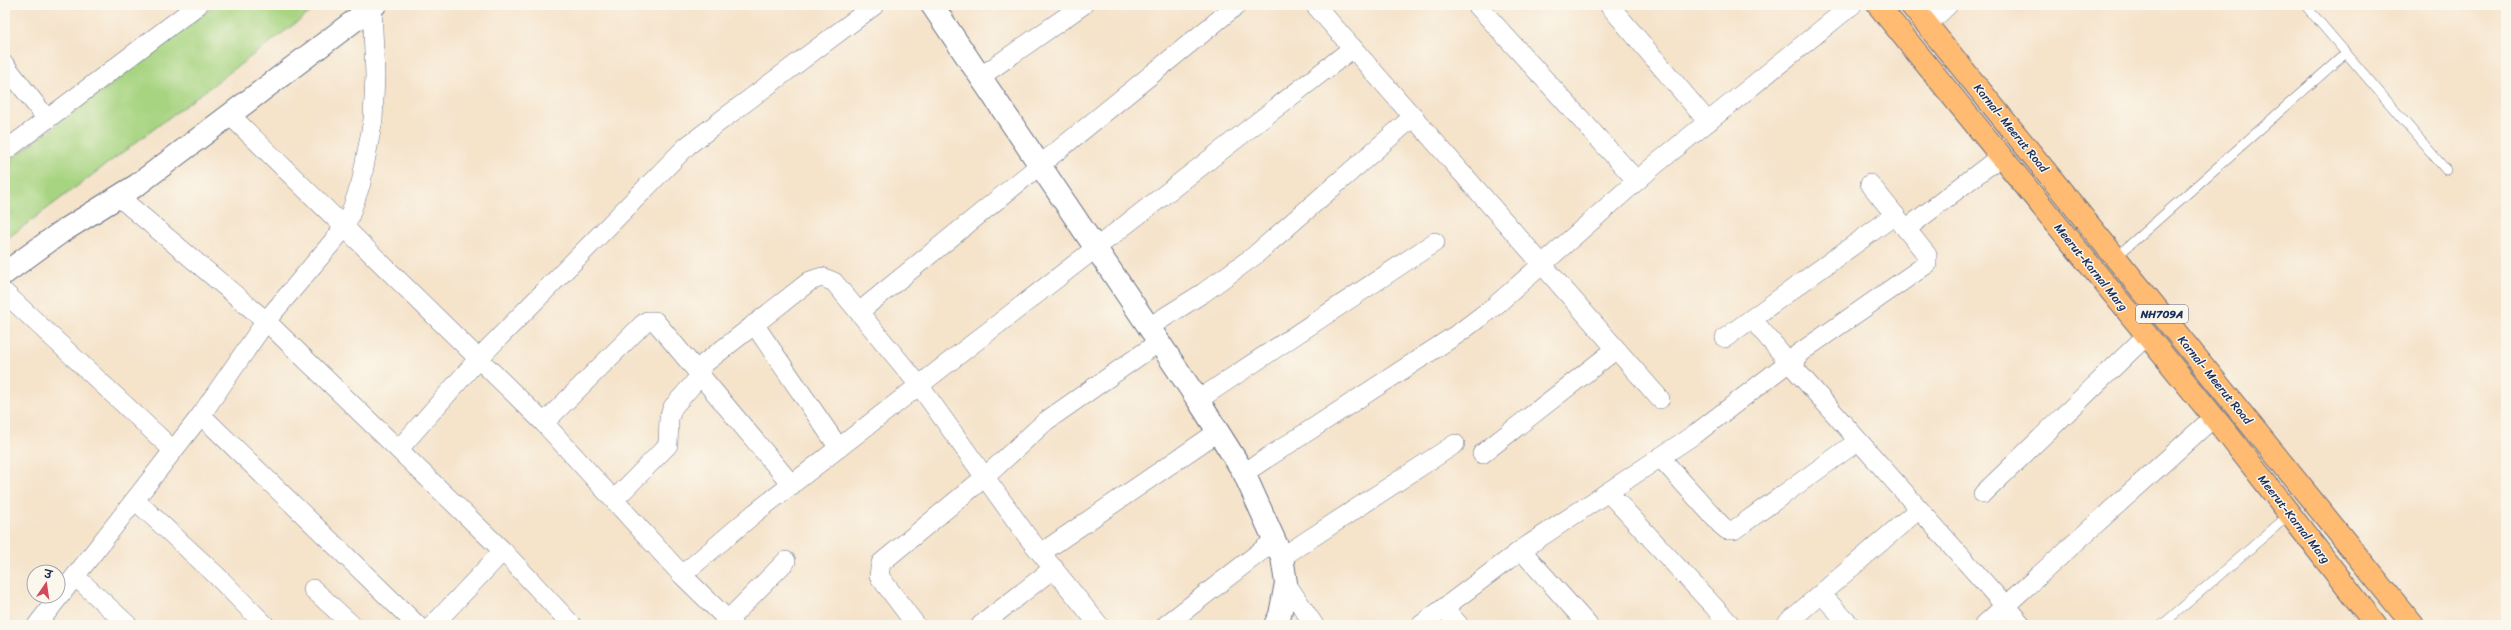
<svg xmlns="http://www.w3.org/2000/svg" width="2511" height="630" viewBox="0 0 2511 630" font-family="Sriracha,'Playpen Sans Deva',sans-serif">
	<rect width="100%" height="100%" fill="#fbf7ec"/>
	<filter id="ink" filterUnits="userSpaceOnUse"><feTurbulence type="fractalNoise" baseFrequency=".025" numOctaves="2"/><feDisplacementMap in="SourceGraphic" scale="8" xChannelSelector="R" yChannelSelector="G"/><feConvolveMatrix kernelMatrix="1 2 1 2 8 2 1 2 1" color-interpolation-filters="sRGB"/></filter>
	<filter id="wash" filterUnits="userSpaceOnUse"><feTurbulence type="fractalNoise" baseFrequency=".012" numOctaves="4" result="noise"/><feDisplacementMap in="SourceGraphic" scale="16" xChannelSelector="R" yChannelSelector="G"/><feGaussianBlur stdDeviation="0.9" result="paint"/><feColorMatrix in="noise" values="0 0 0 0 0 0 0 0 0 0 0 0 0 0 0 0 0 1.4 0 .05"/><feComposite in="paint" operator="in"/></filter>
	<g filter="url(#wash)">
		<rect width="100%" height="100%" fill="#f5e3ca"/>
		<polygon fill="#a7d481" stroke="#618270" points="215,5 320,5 5,240 5,164"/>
	</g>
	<g filter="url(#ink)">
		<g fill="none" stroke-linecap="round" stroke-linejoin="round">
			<g stroke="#676e84" stroke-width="10">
				<g id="service">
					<polyline points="2305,5 2446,170"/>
					<polyline points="2116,257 2346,53"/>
					<polyline points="2162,625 2290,514"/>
				</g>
			</g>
			<g stroke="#676e84" stroke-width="20">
				<g id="minor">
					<polyline points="1315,5 1660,399"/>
					<polyline points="1477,5 1637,181"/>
					<polyline points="1609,5 1708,122"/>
					<polyline points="1927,25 1948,5"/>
					<polyline points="5,65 47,119"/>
					<polyline points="980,77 1083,5"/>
					<polyline points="231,116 544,423 682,575 733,625"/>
					<polyline points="5,151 198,5"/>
					<polyline points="1870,184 1927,255 1927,264 1798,354 1794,368 2022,625"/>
					<polyline points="119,197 266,321 503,551 572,625"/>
					<polyline points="1906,229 2001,156"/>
					<polyline points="5,293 173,450"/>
					<polyline points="859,312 1237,5"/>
					<polyline points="1752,319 1794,368"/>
					<polyline points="754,324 839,448"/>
					<polyline points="1149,327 1203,293 1254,256 1414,116"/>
					<polyline points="1725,338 1895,215"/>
					<polyline points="696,370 810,281 822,277 834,282 919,385 1027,536 1099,625"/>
					<polyline points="1198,400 1435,242"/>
					<polyline points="201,415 417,625"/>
					<polyline points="544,423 643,324 647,321 655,321 792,485"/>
					<polyline points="399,449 479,358 687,146 875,5"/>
					<polyline points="1482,454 1615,350"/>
					<polyline points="1660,457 1721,525 1727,530 1734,530 1858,441"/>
					<polyline points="1244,473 1459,333 1496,305 1656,164 1852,5"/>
					<polyline points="1608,492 1731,625"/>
					<polyline points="1983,494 2147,335"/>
					<polyline points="615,499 668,445 669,418 673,407 701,375"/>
					<polyline points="135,500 216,575 265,625"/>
					<polyline points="1521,550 1588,625"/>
					<polyline points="1041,553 1219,431"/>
					<polyline points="1282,557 1455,444"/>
					<polyline points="682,575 755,513 1353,48"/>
					<polyline points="76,577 128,625"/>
					<polyline points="1286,583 1314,625"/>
					<polyline points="313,589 352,625"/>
					<polyline points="1821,594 1850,625"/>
					<polyline points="1444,608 1459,625"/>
					<polyline points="1787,623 1919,509"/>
					<polyline points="37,625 201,415 266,321 346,226 361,183 373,120 375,75 372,7"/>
					<polyline points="433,625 503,551"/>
					<polyline points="723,625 786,561"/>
					<polyline points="916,625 879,576 881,563 985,477 1046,421 1159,342"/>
					<polyline points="981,625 1054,568"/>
					<polyline points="1166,625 1274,541"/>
					<polyline points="1421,625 1521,550 1698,432 1789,362"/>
					<polyline points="1984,625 2214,417"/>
				</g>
			</g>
			<g stroke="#676e84" stroke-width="24">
				<g id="tertiary">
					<polyline points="932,5 1198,400 1244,473 1282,557 1286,583 1280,615 1275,625"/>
					<polyline points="5,273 60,233 137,185 375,5"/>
				</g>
			</g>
			<g stroke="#676e84" stroke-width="24">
				<g id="trunk">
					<polyline points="1878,5 2229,436 2376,625"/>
					<polyline points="1911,5 2413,625"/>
				</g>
			</g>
			<use href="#service" stroke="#fff" stroke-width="9"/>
			<use href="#minor" stroke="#fff" stroke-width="19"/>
			<use href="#tertiary" stroke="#fff" stroke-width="22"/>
			<use href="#trunk" stroke="#ffbb71" stroke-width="22"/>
		</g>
	</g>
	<g text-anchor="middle" stroke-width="3" stroke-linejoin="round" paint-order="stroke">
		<rect fill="#fbf7ec" stroke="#5e6b89" stroke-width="1" x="2136" y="305" width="52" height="18" rx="3"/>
		<g font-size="11" font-weight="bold" fill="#1b2f5e">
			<text x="2162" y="318">NH709A</text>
		</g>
		<g font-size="12" fill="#1b2f5e" stroke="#fbf7ec">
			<text transform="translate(2011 128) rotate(51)" y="4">Karnal- Meerut Road</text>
			<text transform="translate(2091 267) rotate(51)" y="4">Meerut-Karnal Marg</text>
			<text transform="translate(2215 380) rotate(51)" y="4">Karnal- Meerut Road</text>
			<text transform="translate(2294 519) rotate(52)" y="4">Meerut-Karnal Marg</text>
		</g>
	</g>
	<rect width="2511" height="630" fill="none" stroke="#fbf7ec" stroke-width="20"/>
	<g transform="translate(46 584) rotate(13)"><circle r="19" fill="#fbf7ec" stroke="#a1a7b3"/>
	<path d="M0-3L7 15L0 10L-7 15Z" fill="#d1495b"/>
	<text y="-6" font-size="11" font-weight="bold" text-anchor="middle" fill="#1b2f5e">उ</text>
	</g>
</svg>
